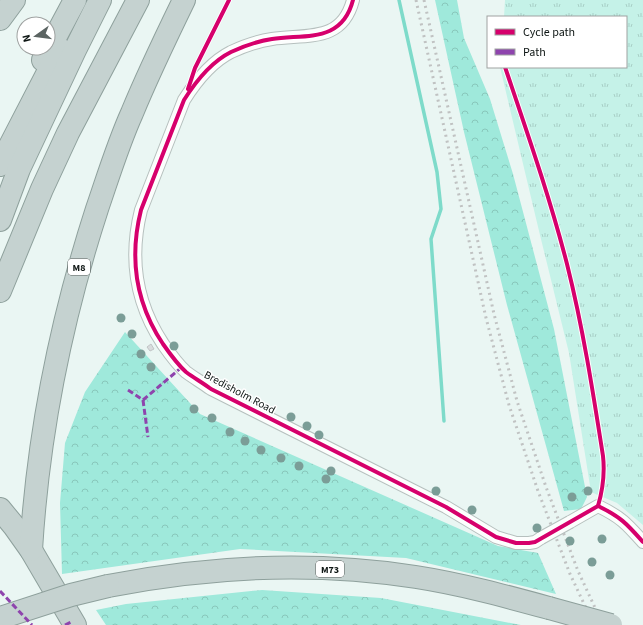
<svg xmlns="http://www.w3.org/2000/svg" width="643" height="625" viewBox="0 0 643 625" font-family="'Source Sans 3',sans-serif">
	<defs>
		<pattern id="grass-tufts" width="24" height="20" patternUnits="userSpaceOnUse"><rect width="24" height="20" fill="#c5f2e8"/><path d="M3 7l-1-3M5 7V3M7 7l1-3M15 17l-1-3M17 17v-4M19 17l1-3" fill="none" stroke="#a8cfc6"/></pattern>
		<pattern id="forest-crowns" width="20" height="18" patternUnits="userSpaceOnUse"><rect width="20" height="18" fill="#9fe9db"/><path d="M2 6a3 3 0 1 1 6 0M12 15a3 3 0 1 1 6 0" fill="none" stroke="#88c7bb"/></pattern>
	</defs>
	<rect width="100%" height="100%" fill="#eaf6f3"/>
	<polygon fill="url(#grass-tufts)" points="505,0 643,0 643,525 617,503 591,492 569,353 539,231 500,67 626,67 626,17 504,17"/>
	<g fill="url(#forest-crowns)">
		<polygon points="435,0 457,0 464,38 490,99 513,174 554,329 587,497 581,509 564,511 507,305 464,132"/>
		<polygon points="125,332 200,414 498,546 538,553 556,594 406,558 240,549 62,574 60,503 65,443 85,392"/>
		<polygon points="262,590 381,598 521,625 106,625 96,610 126,604"/>
	</g>
	<g fill="none" stroke-linecap="round" stroke-linejoin="round">
		<polyline stroke="#7edbca" stroke-width="3.5" points="399,0 437,172 441,209 431,239 444,421"/>
	</g>
	<polygon fill="#d8dcdd" stroke="#c1c4c6" points="151,344 154,349 150,351 147,347"/>
	<g fill="none" stroke-linecap="round" stroke-linejoin="round">
		<g stroke="#b6c0be" stroke-width="14">
			<g id="street">
				<path d="M353,0C342,43 306,34 272,39C258,41 244,46 231,52C211,62 196,81 184,100L141,210C129,258 135,302 163,344C170,354 177,364 186,372C194,378 203,383 211,389L446,507L496,537L516,543H529L535,542L541,538"/>
				<path d="M570,522L598,506C621,517 627,524 643,542"/>
			</g>
		</g>
		<g stroke="#8ea09c" stroke-width="24">
			<g id="highway">
				<polyline points="0,19 14,0"/>
				<polyline points="43,60 75,0"/>
				<polyline points="0,165 60,49"/>
				<polyline points="0,220 19,169 75,50 100,0"/>
				<polyline points="0,291 42,189 68,133 138,0"/>
				<polyline points="0,509 14,526 31,550 75,625"/>
				<path d="M31,550C38,435 61,320 97,209C108,177 118,144 132,113C148,74 166,37 184,0"/>
				<path d="M108,586C210,566 313,561 416,577C461,584 505,596 549,608"/>
			</g>
		</g>
		<use href="#street" stroke="#fcfefd" stroke-width="12"/>
		<use href="#highway" stroke="#c5d2d0" stroke-width="22"/>
		<g stroke="#c0c2c2" stroke-width="3" stroke-dasharray="2 4" stroke-linecap="butt">
			<polyline points="416,0 486,318 509,405 538,491 570,574 594,625"/>
			<polyline points="424,0 494,314 517,401 546,487 578,571 603,625"/>
		</g>
		<g stroke="#b6c0be" stroke-width="14" stroke-linecap="butt">
			<polyline id="street-bridge" points="541,538 570,522"/>
		</g>
		<g stroke="#8ea09c" stroke-width="24" stroke-linecap="butt">
			<g id="highway-bridge">
				<polyline points="549,608 611,625"/>
				<polyline points="0,618 71,595 108,586"/>
			</g>
		</g>
		<use href="#street-bridge" stroke="#fcfefd" stroke-width="12"/>
		<use href="#highway-bridge" stroke="#c5d2d0" stroke-width="22"/>
		<g stroke="#8e44ad" stroke-width="3" stroke-dasharray="6 3" stroke-linecap="butt">
			<polyline points="128,390 143,400 182,367"/>
			<polyline points="143,400 148,437"/>
			<polyline points="0,591 32,625"/>
			<polyline points="65,625 73,621"/>
		</g>
		<g stroke="#fff" stroke-width="6">
			<g id="cycleway">
				<path d="M353,0C342,43 306,34 272,39C258,41 244,46 231,52C211,62 196,81 184,100L141,210C129,258 135,302 163,344C170,354 177,364 186,372C194,378 203,383 211,389L446,507L496,537L516,543H529L535,542L598,506C621,517 627,524 643,542"/>
				<path d="M505,67C527,132 550,198 567,264C583,328 593,392 603,456C605,474 603,489 598,506"/>
				<polyline points="188,89 195,68 229,0"/>
			</g>
		</g>
		<use href="#cycleway" stroke="#d6006c" stroke-width="4"/>
	</g>
	<g fill="#7b9d97">
		<circle cx="121" cy="318" r="4.5"/>
		<circle cx="132" cy="334" r="4.5"/>
		<circle cx="174" cy="346" r="4.5"/>
		<circle cx="141" cy="354" r="4.5"/>
		<circle cx="151" cy="367" r="4.5"/>
		<circle cx="194" cy="409" r="4.5"/>
		<circle cx="291" cy="417" r="4.5"/>
		<circle cx="212" cy="418" r="4.5"/>
		<circle cx="307" cy="426" r="4.5"/>
		<circle cx="230" cy="432" r="4.5"/>
		<circle cx="319" cy="435" r="4.5"/>
		<circle cx="245" cy="441" r="4.5"/>
		<circle cx="261" cy="450" r="4.5"/>
		<circle cx="281" cy="458" r="4.5"/>
		<circle cx="299" cy="466" r="4.5"/>
		<circle cx="331" cy="471" r="4.5"/>
		<circle cx="326" cy="479" r="4.5"/>
		<circle cx="436" cy="491" r="4.5"/>
		<circle cx="588" cy="491" r="4.5"/>
		<circle cx="572" cy="497" r="4.5"/>
		<circle cx="472" cy="510" r="4.5"/>
		<circle cx="537" cy="528" r="4.5"/>
		<circle cx="602" cy="539" r="4.5"/>
		<circle cx="570" cy="541" r="4.5"/>
		<circle cx="592" cy="562" r="4.5"/>
		<circle cx="610" cy="575" r="4.5"/>
	</g>
	<g text-anchor="middle" stroke-width="3" stroke-linejoin="round" paint-order="stroke">
		<g fill="#fff" stroke="#565c5a" stroke-width="1">
			<rect x="68" y="259" width="22" height="16" rx="3"/>
			<rect x="316" y="561" width="28" height="16" rx="3"/>
		</g>
		<g font-size="10" font-weight="bold" fill="#0e1614">
			<text x="79" y="271">M8</text>
			<text x="330" y="573">M73</text>
		</g>
		<g font-size="11" fill="#0e1614" stroke="#fff">
			<text transform="translate(240 392) rotate(28)" y="4">Bredisholm Road</text>
		</g>
	</g>
	<rect x="487" y="16" width="140" height="52" fill="#ffffff" stroke="#9fa2a1"/>
	<rect x="495" y="29" width="20" height="6" fill="#d6006c" stroke="#9fa2a1"/>
	<text x="523" y="36" font-size="12" fill="#0e1614">Cycle path</text>
	<rect x="495" y="49" width="20" height="6" fill="#8e44ad" stroke="#9fa2a1"/>
	<text x="523" y="56" font-size="12" fill="#0e1614">Path</text>
	<g transform="translate(36 36) rotate(256)"><circle r="19" fill="#ffffff" stroke="#9fa2a1"/>
	<path d="M0-3L7 15L0 10L-7 15Z" fill="#5b6462"/>
	<text y="-6" font-size="11" font-weight="bold" text-anchor="middle" fill="#0e1614">N</text>
	</g>
</svg>
